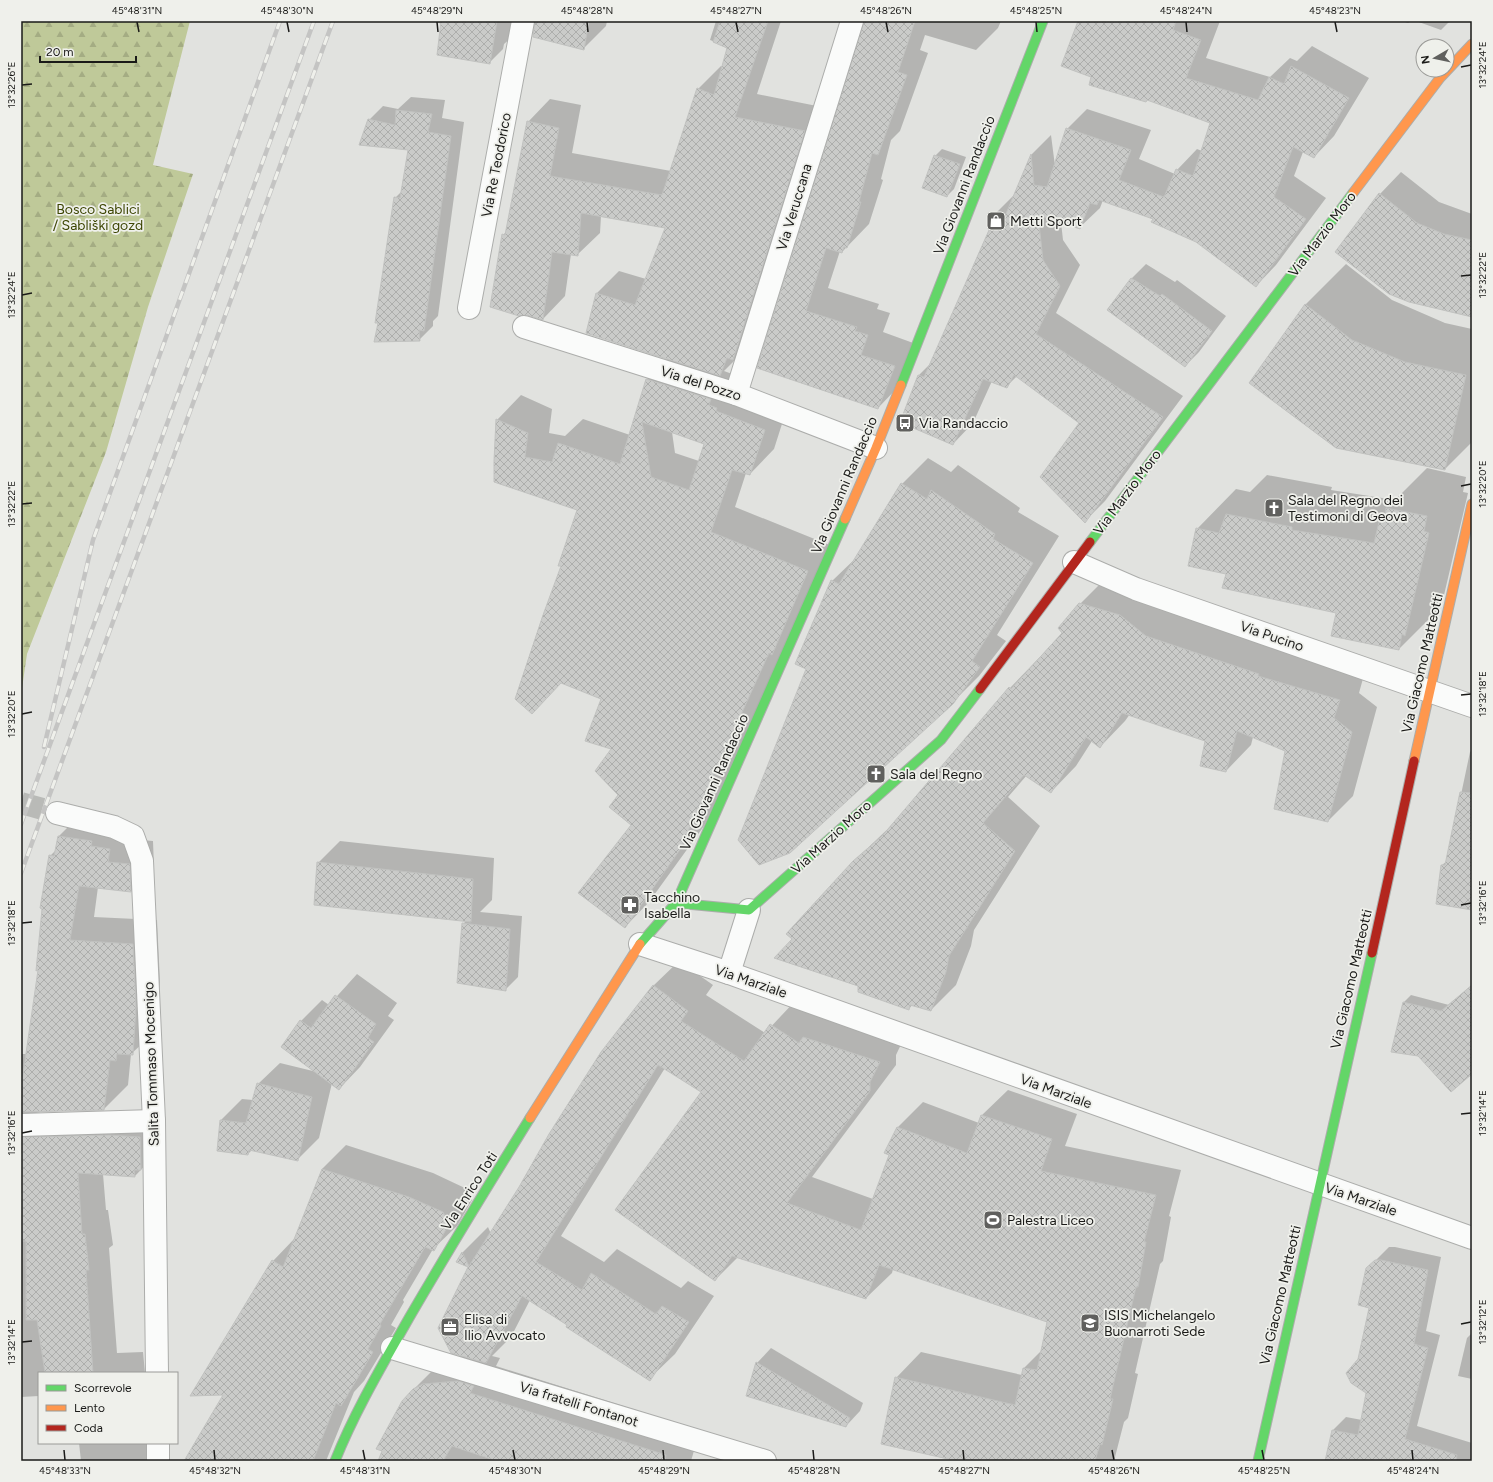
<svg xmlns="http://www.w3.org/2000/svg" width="1493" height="1482" viewBox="0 0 1493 1482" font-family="Figtree,sans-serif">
	<defs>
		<pattern id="forest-firs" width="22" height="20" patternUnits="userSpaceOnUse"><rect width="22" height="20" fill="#bfc999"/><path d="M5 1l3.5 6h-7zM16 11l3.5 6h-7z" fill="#a4ac83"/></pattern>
		<pattern id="building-cross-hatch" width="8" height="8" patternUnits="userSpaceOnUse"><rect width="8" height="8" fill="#cacbc9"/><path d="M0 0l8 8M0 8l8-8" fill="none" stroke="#adaeac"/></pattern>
	</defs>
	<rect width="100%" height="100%" fill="#e1e2df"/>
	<polygon fill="url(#forest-firs)" points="21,21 190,21 153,165 193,174 148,307 106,452 27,654 21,695"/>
	<g fill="#0003" fill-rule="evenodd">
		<polygon points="432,21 520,21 519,31 504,44 503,49 489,63 442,24"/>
		<polygon points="543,21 607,21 606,26 583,49"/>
		<path d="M716,21H781L757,94L827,108L743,352L724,371L735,375L732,381L788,405L774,449L750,474L746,473L735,507L832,546L704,826L649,902L625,927L632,825L619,795L603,699L562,682L532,713L562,565L578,509L495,481L497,420L521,395L552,409L549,433L565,436L583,419L630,435L647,379L668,358L597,293L619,271L646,279L666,228L601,216L600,233L577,255L571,254L565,296L543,319L503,235L507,231L528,122L550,99L581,105L572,153L671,171L698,89L721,66L723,67L729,47L710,40ZM672,432L705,444L699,461L675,453Z"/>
		<polygon points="864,21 1001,21 998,28 976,50 925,35 920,50 928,53 900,131 891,140 881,179 883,180 869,224 842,252 840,251 828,288 879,304 877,309 890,313 883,332 916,344 900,385 878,408 758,368"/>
		<polygon points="1079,21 1220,21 1206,58 1270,77 1290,58 1297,61 1312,46 1369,78 1334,136 1314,157 1303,152 1294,176 1326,198 1276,265 1256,286 1197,241 1155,219 1103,200 1100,208 1079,228 1061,222 1063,240 1080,265 1056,313 1183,396 1105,501 1085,521 1081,423 1017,376 1006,387 992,381 973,423 953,444 903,416 919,375 931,363 997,212 1014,195 1031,155 1051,135 1055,166 1067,129 1087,109 1151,130 1139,159 1175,174 1177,170 1197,149 1202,151 1212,123 1093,77"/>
		<polygon points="1402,21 1411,21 1408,23"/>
		<polygon points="1416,21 1450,21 1441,30"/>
		<polygon points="411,97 445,100 442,118 464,122 438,316 433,321 433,326 419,340 395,198 402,191 409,149 369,120 383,106 398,109"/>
		<polygon points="942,149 966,157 954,189 947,196 935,156"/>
		<polygon points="1401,172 1439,202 1472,214 1472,316 1336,252 1380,194"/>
		<polygon points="1146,264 1175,282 1177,280 1226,316 1199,352 1185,366 1131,279"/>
		<polygon points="1346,264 1392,300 1445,323 1472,329 1472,442 1445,469 1250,382 1306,304"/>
		<polygon points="928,458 951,472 958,465 1020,508 1018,512 1059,536 997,635 1006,641 979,676 952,703 808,669 832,581 858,556 902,484"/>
		<polygon points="1427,468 1466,477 1463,492 1468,493 1444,595 1439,609 1399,649 1337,612 1227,573 1197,529 1236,489 1250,492 1267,475 1332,487 1331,490 1395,500"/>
		<polygon points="1105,579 1364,675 1359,693 1377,707 1353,796 1328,821 1286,750 1253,737 1251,745 1226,771 1207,741 1130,714 1125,721 1100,747 1092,741 1076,766 1051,792 1027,775 1008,797 1040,826 974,930 971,946 956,985 931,1010 913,1004 909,1009 859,986 793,939 853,862 894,823 1010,688 1063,633 1080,604"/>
		<polygon points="1472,750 1472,909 1442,865 1447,861 1470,752"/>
		<polygon points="83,812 131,839 153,841 154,867 131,891 98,887 94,917 157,920 160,982 156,1031 131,1054 128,1085 104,1109 36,1112 46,1114 133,1112 158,1152 135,1176 103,1174 106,1210 108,1210 113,1245 109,1248 117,1353 143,1352 145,1373 39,1373 39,1396 21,1397 21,1054 27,1054 39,969 50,856 56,850 59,836"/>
		<polygon points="340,841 494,858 492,900 480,912 522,916 518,977 505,990 463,924 466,921 318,863"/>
		<polygon points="679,961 713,985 706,995 765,1033 797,999 905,1036 896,1055 896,1065 812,1177 873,1199 890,1154 897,1128 923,1102 979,1123 982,1115 1008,1090 1077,1114 1065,1146 1181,1170 1169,1216 1171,1217 1163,1261 1160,1264 1135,1373 1138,1374 1128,1418 1124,1422 1114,1461 962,1461 896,1378 921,1352 1022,1375 1024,1368 1042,1350 1048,1322 893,1269 892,1273 866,1298 738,1257 715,1280 703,1091 665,1068 561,1236 604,1262 617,1249 681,1288 688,1281 714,1296 675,1354 649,1379 530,1300 511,1337 492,1356 500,1358 496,1366 700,1430 691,1461 379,1461 413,1390 441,1362 452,1357 463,1356 469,1267 458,1261 463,1252 488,1227 491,1234 653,986"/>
		<polygon points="357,974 397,1003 388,1016 394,1020 360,1067 339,1089 332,1083 319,1138 297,1160 252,1150 248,1154 221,1120 242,1099 253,1100 258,1084 280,1063 317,1072 301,1021 322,1000 329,1005"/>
		<polygon points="1472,985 1472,1073 1419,1055 1392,1051 1404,1002 1411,995 1449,1005"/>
		<polygon points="346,1145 433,1173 467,1189 472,1200 457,1226 433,1249 403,1300 404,1302 391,1325 396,1328 364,1381 354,1392 326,1461 194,1461 225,1394 273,1261 295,1238 322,1169"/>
		<polygon points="1389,1247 1395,1247 1441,1257 1426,1331 1440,1335 1417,1426 1472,1443 1472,1461 1326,1461 1333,1430 1346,1417 1362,1420 1367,1392 1359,1360 1370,1307 1367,1269"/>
		<polygon points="1472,1333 1472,1379 1458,1376 1467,1338"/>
		<polygon points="771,1348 863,1403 860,1411 846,1426 747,1395 757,1363"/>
		<polygon points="79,1443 152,1443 154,1461 81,1461"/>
	</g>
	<g fill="url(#building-cross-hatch)" stroke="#c1c2c0" fill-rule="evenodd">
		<polygon points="441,21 497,21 490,64 437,55"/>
		<polygon points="535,21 589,21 584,50 533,37"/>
		<polygon points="720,21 768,21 735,117 805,131 733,360 727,358 720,376 586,333 596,293 635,305 665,228 581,213 578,256 552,252 543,320 527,315 519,316 490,307 502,234 505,235 527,121 559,128 550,176 662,195 697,88 714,95 727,48 713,42"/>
		<polygon points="864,21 915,21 898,72 907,75 878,155 872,153 859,202 861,202 847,248 844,247 842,253 826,248 806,311 857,327 855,331 868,335 861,355 895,366 878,409 757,368"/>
		<polygon points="1078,21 1176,21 1173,30 1201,40 1186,78 1258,100 1269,77 1284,84 1291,66 1349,98 1314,158 1293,147 1274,197 1306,219 1256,287 1196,242 1151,222 1153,219 1099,200 1097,205 1090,203 1080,229 1038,215 1043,260 1060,286 1036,334 1163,417 1085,523 1040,477 1079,423 1014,375 1007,388 983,379 953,445 904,424 906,418 902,417 918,375 924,377 997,212 1005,216 1031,154 1034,185 1047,187 1066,128 1131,150 1119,180 1164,197 1176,169 1193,176 1210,123 1147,100 1146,102 1089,85 1091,77 1061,66"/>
		<polygon points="396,110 432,114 428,132 451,136 424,331 419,330 420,341 374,342 378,323 375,323 394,197 400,198 408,150 359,145 368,119 395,125"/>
		<polygon points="934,155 960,164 947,197 922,188"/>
		<polygon points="1379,193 1417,223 1444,234 1472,240 1472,317 1409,302 1389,294 1335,252"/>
		<polygon points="1131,278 1160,296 1162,294 1212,331 1185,367 1107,310"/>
		<polygon points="1305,304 1352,340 1405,362 1466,375 1445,470 1336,448 1249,383"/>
		<path d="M646,379L711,399L709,405L717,408L716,411L765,430L750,475L732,470L711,532L808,571L772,655L769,653L679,851L625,928L578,893L631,825L609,807L618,795L595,771L611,749L585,741L601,699L561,683L532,714L515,699L543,615L561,566H558L577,510L494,482V461L496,419L528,433L525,457L552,462L558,443L620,464ZM642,422L704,444L689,490L651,477Z"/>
		<polygon points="901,483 927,499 931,490 995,534 993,539 1033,563 972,661 980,667 953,704 790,853 759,865 738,840 806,669 795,664 831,580 839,584"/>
		<polygon points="1386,508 1427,516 1424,531 1429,533 1405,636 1402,634 1399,650 1331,636 1336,613 1222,588 1226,574 1188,566 1196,528 1219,533 1226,514 1292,527 1292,530 1374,543 1379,522 1384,523"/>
		<polygon points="1079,603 1120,615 1146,636 1259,674 1258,676 1340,700 1334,718 1352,732 1328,822 1274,809 1285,751 1237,731 1226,772 1200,766 1205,741 1122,713 1100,748 1086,737 1051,793 1024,775 983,823 1015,851 949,956 946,972 931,1011 910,1005 909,1010 858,992 858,986 774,958 792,939 786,934 853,861 882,836 1009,687 1011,689 1062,633 1058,628"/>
		<polygon points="1460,792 1472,793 1472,910 1436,904 1441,865 1445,865"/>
		<polygon points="58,836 92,841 91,846 110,849 108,862 130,864 131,892 79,886 70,940 133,944 136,1006 133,1055 117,1054 116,1061 110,1060 104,1110 22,1112 21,1088 38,970 36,971 42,909 40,908 49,855 54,856"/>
		<polygon points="317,862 473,879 471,922 314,905"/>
		<polygon points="462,923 510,929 506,991 457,983"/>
		<polygon points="653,985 688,1011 681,1021 744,1061 770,1024 799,1043 803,1037 880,1062 870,1082 870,1091 787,1203 861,1230 889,1155 884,1153 897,1127 967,1153 981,1115 1052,1139 1041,1171 1156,1195 1144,1242 1146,1242 1138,1287 1136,1287 1110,1399 1113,1399 1102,1445 1100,1444 1095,1461 957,1461 881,1444 895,1377 1015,1405 1023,1368 1037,1370 1047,1322 879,1265 866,1299 732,1256 715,1281 615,1210 701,1092 658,1065 536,1262 582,1290 591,1273 656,1314 662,1306 689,1322 650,1381 566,1327 567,1325 522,1296 486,1363 451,1353 438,1328 468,1267 456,1262 462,1252 469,1266 519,1187 549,1134 601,1052"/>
		<polygon points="1472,985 1472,1074 1451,1092 1418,1056 1391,1052 1403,1002 1441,1011"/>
		<polygon points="335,995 376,1024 368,1038 374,1042 339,1090 281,1047 300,1020 311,1028"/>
		<polygon points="257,1083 312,1097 298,1161 249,1150 248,1155 217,1151 220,1120 246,1123"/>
		<polygon points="109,1135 140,1137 141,1170 134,1170 135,1177 78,1173 82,1234 85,1234 89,1270 86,1270 93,1373 45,1373 37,1320 26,1320 26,1241 22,1241 22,1137"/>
		<polygon points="322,1169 409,1197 443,1212 449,1224 434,1251 425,1247 380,1324 381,1326 368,1349 373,1352 341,1406 336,1403 313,1461 184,1461 223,1395 190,1396 272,1260 283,1267"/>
		<polygon points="1375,1260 1381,1260 1428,1270 1414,1344 1428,1348 1405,1439 1457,1455 1456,1461 1325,1461 1332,1430 1358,1435 1366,1393 1351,1383 1346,1373 1358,1359 1369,1308 1358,1305 1366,1268"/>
		<polygon points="756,1362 850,1418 846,1427 746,1396"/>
		<polygon points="458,1381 474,1386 470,1393 666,1455 665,1461 497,1461 452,1446 443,1461 378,1461 382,1451 376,1449 402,1401 413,1389 423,1384"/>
	</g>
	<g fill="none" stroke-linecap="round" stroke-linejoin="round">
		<polyline stroke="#b9bab7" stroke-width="22" stroke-dasharray="22 11" stroke-linecap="butt" points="21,803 57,813"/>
		<g stroke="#acadab" stroke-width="24">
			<g id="street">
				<polyline points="469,308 523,21"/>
				<polyline points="524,327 736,394 876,448"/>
				<polyline points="736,394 852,21"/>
				<polyline points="1074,562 1136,589 1472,706"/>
				<polyline points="57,813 114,827 133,836 142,861 154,1121 157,1373"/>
				<polyline points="640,944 729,973 1472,1238"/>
				<polyline points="729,973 749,910"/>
				<polyline points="21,1125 154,1121"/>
				<polyline points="392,1348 765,1461"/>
				<polyline points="158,1443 158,1461"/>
			</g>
		</g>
		<g stroke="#acadab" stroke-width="11">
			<g id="fast">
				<polyline points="901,385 1043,21"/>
				<polyline points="1090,542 1353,193"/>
				<polyline points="676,903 749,910 941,740 980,689"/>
				<polyline points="640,944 676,903 845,519"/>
				<path d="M335,1461C355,1411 383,1364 409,1318C448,1251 489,1184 530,1118"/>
				<polyline points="1258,1461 1372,953"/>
			</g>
		</g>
		<g stroke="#acadab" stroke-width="11">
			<g id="slow">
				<polyline points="1353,193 1440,78 1472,44"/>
				<polyline points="845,519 876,448 901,385"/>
				<polyline points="1414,761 1472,504"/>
				<polyline points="530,1118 640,944"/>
			</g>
		</g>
		<g stroke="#acadab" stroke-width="11">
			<g id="jam">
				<polyline points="980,689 1090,542"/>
				<polyline points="1372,953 1414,761"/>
			</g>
		</g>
		<use href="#street" stroke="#fafbfa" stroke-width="22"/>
		<use href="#fast" stroke="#63d668" stroke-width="9"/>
		<use href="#slow" stroke="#ff974d" stroke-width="9"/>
		<use href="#jam" stroke="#b3261e" stroke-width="9"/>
		<g stroke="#c4c4c3" stroke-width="4.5">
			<g id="rail">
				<polyline points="44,747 93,540 280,21"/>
				<polyline points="21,824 314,21"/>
				<polyline points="21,873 333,21"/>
			</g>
		</g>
		<use href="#rail" stroke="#eff0eb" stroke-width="3" stroke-dasharray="9" stroke-linecap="butt"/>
	</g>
	<path fill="none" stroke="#1a1a18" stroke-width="1.5" d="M137,22L139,32M287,22L289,32M437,22L438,32M587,22L588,32M736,22L738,32M886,22L888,32M1036,22L1037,32M1186,22L1187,32M1335,22L1337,32M1461,67L1471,65M22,85L32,84M1461,276L1471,275M22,295L32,293M1461,486L1471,484M22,504L32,503M1461,695L1471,694M22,714L32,712M1461,905L1471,903M22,923L32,922M1461,1114L1471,1113M22,1133L32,1131M1461,1324L1471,1322M22,1342L32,1341M64,1450L65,1460M214,1450L215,1460M363,1450L365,1460M513,1450L515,1460M663,1450L664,1460M813,1450L814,1460M963,1450L964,1460M1112,1450L1114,1460M1262,1450L1264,1460M1412,1450L1413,1460"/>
	<defs>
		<g id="shop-square" transform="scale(1)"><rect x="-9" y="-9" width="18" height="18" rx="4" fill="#60605e" stroke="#eff0eb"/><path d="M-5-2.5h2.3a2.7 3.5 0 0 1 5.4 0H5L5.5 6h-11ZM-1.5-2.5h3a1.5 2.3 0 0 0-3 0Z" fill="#fff"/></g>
		<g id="bus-square" transform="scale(1)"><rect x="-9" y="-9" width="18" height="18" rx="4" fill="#60605e" stroke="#eff0eb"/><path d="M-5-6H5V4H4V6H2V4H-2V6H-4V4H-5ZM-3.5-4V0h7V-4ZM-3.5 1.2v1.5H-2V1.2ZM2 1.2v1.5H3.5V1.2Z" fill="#fff"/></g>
		<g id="church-square" transform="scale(1)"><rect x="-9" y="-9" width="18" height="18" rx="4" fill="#60605e" stroke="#eff0eb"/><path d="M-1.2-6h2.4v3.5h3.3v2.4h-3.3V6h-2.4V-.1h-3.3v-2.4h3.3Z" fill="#fff"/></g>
		<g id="pharmacy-square" transform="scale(1)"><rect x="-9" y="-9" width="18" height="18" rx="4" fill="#60605e" stroke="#eff0eb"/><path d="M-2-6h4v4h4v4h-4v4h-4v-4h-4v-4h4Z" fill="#fff"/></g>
		<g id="stadium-square" transform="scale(1)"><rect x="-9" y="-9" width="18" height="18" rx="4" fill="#60605e" stroke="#eff0eb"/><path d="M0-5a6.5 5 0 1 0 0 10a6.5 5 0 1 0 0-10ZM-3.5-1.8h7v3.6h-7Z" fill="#fff"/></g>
		<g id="school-square" transform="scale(1)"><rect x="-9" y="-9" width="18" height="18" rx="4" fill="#60605e" stroke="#eff0eb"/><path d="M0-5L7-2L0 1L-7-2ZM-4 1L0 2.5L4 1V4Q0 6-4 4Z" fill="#fff"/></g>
		<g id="office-square" transform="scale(1)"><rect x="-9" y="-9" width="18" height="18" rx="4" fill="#60605e" stroke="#eff0eb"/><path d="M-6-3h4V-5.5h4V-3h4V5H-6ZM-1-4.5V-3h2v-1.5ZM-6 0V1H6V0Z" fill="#fff"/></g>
	</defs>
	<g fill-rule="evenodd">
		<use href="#shop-square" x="996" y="221"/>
		<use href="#bus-square" x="905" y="423"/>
		<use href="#church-square" x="1274" y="508"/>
		<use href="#church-square" x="876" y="774"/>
		<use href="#pharmacy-square" x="630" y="905"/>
		<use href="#stadium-square" x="993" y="1220"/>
		<use href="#school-square" x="1090" y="1323"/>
		<use href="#office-square" x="450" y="1327"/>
	</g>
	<g text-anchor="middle" stroke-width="3.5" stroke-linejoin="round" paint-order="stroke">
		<g font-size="14" fill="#1a1a18" stroke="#eff0eb">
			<text transform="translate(496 165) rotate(-79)" y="5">Via Re Teodorico</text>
			<text transform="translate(964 185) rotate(-69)" y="5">Via Giovanni Randaccio</text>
			<text transform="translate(794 207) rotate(-73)" y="5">Via Veruccana</text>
			<text transform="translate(1322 234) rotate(-53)" y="5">Via Marzio Moro</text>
			<text transform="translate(701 383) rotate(18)" y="5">Via del Pozzo</text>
			<text transform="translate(844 485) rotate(-67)" y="5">Via Giovanni Randaccio</text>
			<text transform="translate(1127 492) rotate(-53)" y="5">Via Marzio Moro</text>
			<text transform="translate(1272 636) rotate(19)" y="5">Via Pucino</text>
			<text transform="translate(1422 663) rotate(-77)" y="5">Via Giacomo Matteotti</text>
			<text transform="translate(714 782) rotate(-66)" y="5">Via Giovanni Randaccio</text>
			<text transform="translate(831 837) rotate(-42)" y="5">Via Marzio Moro</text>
			<text transform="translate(1351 979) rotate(-77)" y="5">Via Giacomo Matteotti</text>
			<text transform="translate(751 981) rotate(19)" y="5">Via Marziale</text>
			<text transform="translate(151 1064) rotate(-92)" y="5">Salita Tommaso Mocenigo</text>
			<text transform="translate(1056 1091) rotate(20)" y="5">Via Marziale</text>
			<text transform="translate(469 1191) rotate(-57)" y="5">Via Enrico Toti</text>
			<text transform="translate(1361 1199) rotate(19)" y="5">Via Marziale</text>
			<text transform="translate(1280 1295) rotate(-77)" y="5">Via Giacomo Matteotti</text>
			<text transform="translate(579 1404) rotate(17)" y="5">Via fratelli Fontanot</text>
		</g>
		<g font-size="14" fill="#3c4502" stroke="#eff0eb">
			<text x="98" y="214">Bosco Sablici<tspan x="98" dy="16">/ Sabliški gozd</tspan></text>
		</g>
		<g font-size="14" fill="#1a1a18" stroke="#eff0eb" text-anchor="start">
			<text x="1010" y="226">Metti Sport</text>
			<text x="919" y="428">Via Randaccio</text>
			<text x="1288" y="505">Sala del Regno dei<tspan x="1288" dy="16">Testimoni di Geova</tspan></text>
			<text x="890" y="779">Sala del Regno</text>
			<text x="644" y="902">Tacchino<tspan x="644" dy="16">Isabella</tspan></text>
			<text x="1007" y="1225">Palestra Liceo</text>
			<text x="1104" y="1320">ISIS Michelangelo<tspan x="1104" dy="16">Buonarroti Sede</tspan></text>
			<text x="464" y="1324">Elisa di<tspan x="464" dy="16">Ilio Avvocato</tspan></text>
		</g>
	</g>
	<rect width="1493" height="1482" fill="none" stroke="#eff0eb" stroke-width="44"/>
	<rect x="38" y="1372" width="140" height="72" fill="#eff0eb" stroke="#9a9a97"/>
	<rect x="46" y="1385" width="20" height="6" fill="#63d668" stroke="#9a9a97"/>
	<text x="74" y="1392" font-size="12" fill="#1a1a18">Scorrevole</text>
	<rect x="46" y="1405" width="20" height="6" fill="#ff974d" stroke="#9a9a97"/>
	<text x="74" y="1412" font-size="12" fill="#1a1a18">Lento</text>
	<rect x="46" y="1425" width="20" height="6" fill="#b3261e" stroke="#9a9a97"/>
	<text x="74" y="1432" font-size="12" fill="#1a1a18">Coda</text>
	<g transform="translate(1435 58) rotate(261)"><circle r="19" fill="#eff0eb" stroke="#9a9a97"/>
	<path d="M0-3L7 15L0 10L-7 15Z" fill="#60605e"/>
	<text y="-6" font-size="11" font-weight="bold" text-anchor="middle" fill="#1a1a18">N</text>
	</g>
	<path d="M40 56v6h96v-6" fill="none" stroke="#1a1a18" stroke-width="2"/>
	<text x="46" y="56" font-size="12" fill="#1a1a18" stroke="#eff0eb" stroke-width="3" paint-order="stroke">20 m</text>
	<rect x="22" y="22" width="1449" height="1438" fill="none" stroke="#1a1a18" stroke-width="1.5"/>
	<g font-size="10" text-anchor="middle" fill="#1a1a18">
		<text x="137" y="14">45°48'31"N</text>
		<text x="287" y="14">45°48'30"N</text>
		<text x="437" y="14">45°48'29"N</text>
		<text x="587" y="14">45°48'28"N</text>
		<text x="736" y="14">45°48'27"N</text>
		<text x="886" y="14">45°48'26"N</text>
		<text x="1036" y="14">45°48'25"N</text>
		<text x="1186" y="14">45°48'24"N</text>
		<text x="1335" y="14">45°48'23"N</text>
		<text transform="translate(1482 65) rotate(-90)" y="4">13°32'24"E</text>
		<text transform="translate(11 85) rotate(-90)" y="4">13°32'26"E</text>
		<text transform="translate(1482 275) rotate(-90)" y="4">13°32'22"E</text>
		<text transform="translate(11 295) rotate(-90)" y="4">13°32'24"E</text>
		<text transform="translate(1482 484) rotate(-90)" y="4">13°32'20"E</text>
		<text transform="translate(11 504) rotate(-90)" y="4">13°32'22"E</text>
		<text transform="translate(1482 694) rotate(-90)" y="4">13°32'18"E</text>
		<text transform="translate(11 714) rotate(-90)" y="4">13°32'20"E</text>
		<text transform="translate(1482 903) rotate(-90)" y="4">13°32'16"E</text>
		<text transform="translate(11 923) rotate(-90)" y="4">13°32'18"E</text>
		<text transform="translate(1482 1113) rotate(-90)" y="4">13°32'14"E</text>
		<text transform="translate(11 1133) rotate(-90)" y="4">13°32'16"E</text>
		<text transform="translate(1482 1322) rotate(-90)" y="4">13°32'12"E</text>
		<text transform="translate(11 1342) rotate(-90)" y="4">13°32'14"E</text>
		<text x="65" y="1474">45°48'33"N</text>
		<text x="215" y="1474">45°48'32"N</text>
		<text x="365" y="1474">45°48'31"N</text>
		<text x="515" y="1474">45°48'30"N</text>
		<text x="664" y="1474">45°48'29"N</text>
		<text x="814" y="1474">45°48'28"N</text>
		<text x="964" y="1474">45°48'27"N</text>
		<text x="1114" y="1474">45°48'26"N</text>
		<text x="1264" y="1474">45°48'25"N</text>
		<text x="1413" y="1474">45°48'24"N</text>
	</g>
</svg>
